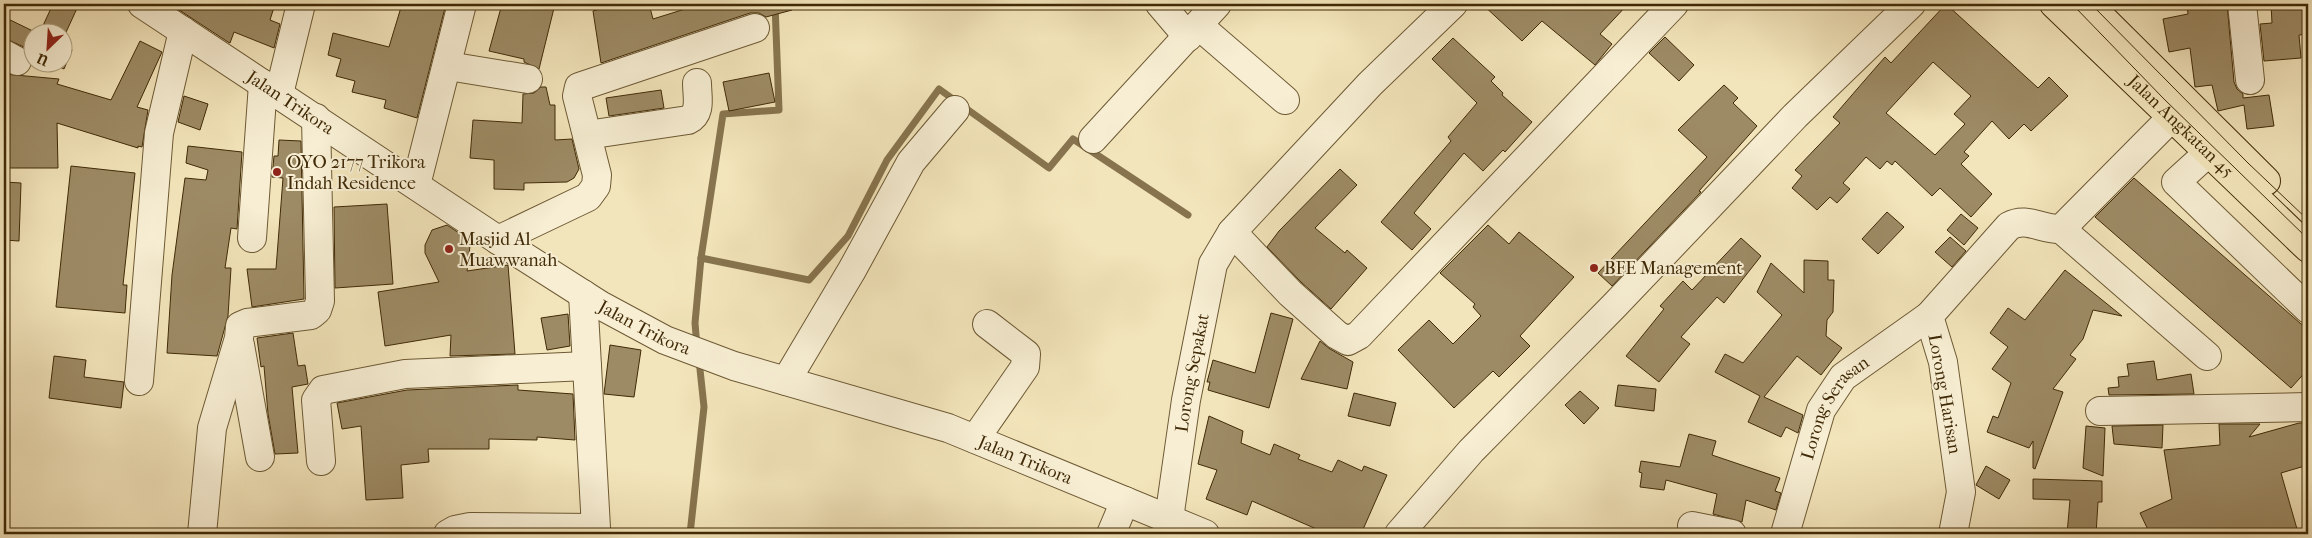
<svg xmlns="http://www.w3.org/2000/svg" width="2312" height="538" viewBox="0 0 2312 538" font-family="'IM FELL French Canon',serif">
	<rect width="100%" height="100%" fill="#f3e5bb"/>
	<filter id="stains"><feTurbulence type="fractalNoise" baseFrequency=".004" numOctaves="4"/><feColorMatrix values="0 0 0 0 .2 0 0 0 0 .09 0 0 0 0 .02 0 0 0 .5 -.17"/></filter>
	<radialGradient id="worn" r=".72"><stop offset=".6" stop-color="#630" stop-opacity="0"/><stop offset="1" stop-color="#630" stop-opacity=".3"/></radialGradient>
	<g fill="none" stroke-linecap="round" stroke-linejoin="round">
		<g stroke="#87744e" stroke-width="7">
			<polyline points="701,258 723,114 779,110 775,4"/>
			<polyline points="697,347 695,323 701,258 809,280 848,236 887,160 939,89 1049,168 1073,139 1188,215"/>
			<polyline points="690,534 704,407 699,360"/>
		</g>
	</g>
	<g fill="#9d8b65" stroke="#402a07" fill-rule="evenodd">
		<polygon points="53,4 79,4 62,41 62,32 40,32"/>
		<polygon points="170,4 275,4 270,20 280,24 274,48 234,32 230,43 228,42"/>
		<polygon points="402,4 446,4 417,118 384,108 386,100 352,92 355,81 336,76 341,59 328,55 333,33 389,47"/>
		<polygon points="502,4 555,4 539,69 524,62 524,59 489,51"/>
		<polygon points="617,4 649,4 653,19 701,4 791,4 792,10 766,17 759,13 750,13 601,63 593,11"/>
		<polygon points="1482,4 1628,4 1600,34 1612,44 1595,65 1542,21 1522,41"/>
		<path d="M1946,4L2038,88L2049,77L2068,96L2031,131L2024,124L2009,139L1992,121L1964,152L1969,156L1961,164L1992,194L1971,217L1940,188L1932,196L1895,161L1892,165L1887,161L1880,169L1866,157L1843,183L1850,189L1837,203L1830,197L1817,210L1792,188L1802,176L1795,170L1840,123L1833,117L1858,88L1885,57L1891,63ZM1933,62L1971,96L1954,114L1965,124L1935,155L1886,113Z"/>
		<polygon points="2187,4 2227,4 2234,82 2237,89 2243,94 2243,98 2269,95 2274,126 2247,129 2244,105 2218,111 2212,85 2195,87 2190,48 2169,52 2163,19 2188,14"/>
		<polygon points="2271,4 2308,4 2308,34 2299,35 2301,58 2264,61 2260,24 2272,23"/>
		<polygon points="4,17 35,32 32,32 32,54 24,47 4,38"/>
		<polygon points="1665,37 1694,65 1679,81 1649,53"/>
		<polygon points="1453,38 1495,77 1491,81 1503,93 1502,95 1532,122 1505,152 1503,150 1483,171 1464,153 1414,213 1431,229 1412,250 1381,222 1451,141 1448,137 1477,103 1432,59"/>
		<polygon points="140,41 162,52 137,107 148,110 142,147 138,146 138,148 57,123 58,168 8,168 9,145 4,145 4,74 59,79 57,84 111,100"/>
		<polygon points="62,46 72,50 64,69 49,62 62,62"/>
		<polygon points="769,73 775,102 729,111 723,82"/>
		<polygon points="1724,85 1738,98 1733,103 1757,126 1699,191 1701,192 1612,286 1598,273 1707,157 1678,130"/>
		<polygon points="541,87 546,87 550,105 555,105 555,140 572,139 579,169 574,178 567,182 524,183 524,190 494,189 494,160 470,158 473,120 522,123 523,94 534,93"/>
		<polygon points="661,90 664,108 609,116 606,98"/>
		<polygon points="184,96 208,104 200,130 178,122"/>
		<polygon points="279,140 301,141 304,299 252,307 247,269 276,269 283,178 272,177 274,156 278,156"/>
		<polygon points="188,146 242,152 237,229 231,228 225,268 231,268 228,316 217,356 167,353 172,275 185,178 206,180 208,170 186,163"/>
		<polygon points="71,166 135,173 123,285 127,285 125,313 56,307"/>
		<polygon points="1340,169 1357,185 1315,228 1345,253 1347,250 1367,268 1331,309 1301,282 1267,247 1279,231"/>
		<polygon points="2134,178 2308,330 2308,369 2291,388 2095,217"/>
		<polygon points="4,182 21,183 19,241 4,240"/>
		<polygon points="387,204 393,284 335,288 334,207"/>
		<polygon points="1887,212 1904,227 1878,254 1862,239"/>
		<polygon points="1961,214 1978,228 1964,245 1947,230"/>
		<polygon points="447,225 468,239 470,246 467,271 508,265 515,354 450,356 451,335 385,346 378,292 439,282 425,253 425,245 432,230"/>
		<polygon points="1488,225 1509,244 1519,232 1574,277 1520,336 1530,346 1499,377 1493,371 1454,408 1398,350 1429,320 1453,344 1481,316 1473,307 1475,304 1440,273"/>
		<polygon points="1950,237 1966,251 1952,267 1935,252"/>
		<polygon points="1741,238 1761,256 1724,303 1717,297 1681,337 1690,344 1659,382 1626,356 1664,309 1660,306 1683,281 1692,290"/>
		<polygon points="1804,260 1828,261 1828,280 1834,280 1833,312 1827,320 1826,336 1842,348 1821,375 1797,356 1764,397 1803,415 1798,433 1786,427 1781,437 1748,422 1760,396 1715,372 1725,354 1743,363 1782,315 1757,292 1771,263 1804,293"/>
		<polygon points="2065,270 2122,316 2093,310 2083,339 2070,355 2076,359 2053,389 2063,392 2035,469 2033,468 2033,441 2029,448 1987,432 1993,416 1998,418 2011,383 1992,369 2008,347 1990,333 2008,308 2025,320"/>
		<polygon points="1271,313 1293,319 1269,408 1208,390 1210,382 1207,382 1213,360 1255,373"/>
		<polygon points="568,314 570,346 547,350 541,318"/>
		<polygon points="293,333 298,366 305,365 308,384 292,387 298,453 275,454 268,414 264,366 261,367 257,338"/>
		<polygon points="1320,341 1330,349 1353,362 1347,389 1301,379"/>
		<polygon points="610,345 641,350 634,397 604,394"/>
		<polygon points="54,356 86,360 84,377 124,382 121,408 49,398"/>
		<polygon points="2154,361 2157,380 2191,374 2194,394 2109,395 2108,388 2119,387 2118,377 2129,376 2127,364"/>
		<polygon points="518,385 518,390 573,394 575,440 537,437 537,440 489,439 489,449 428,449 429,462 401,465 403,498 366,500 361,426 342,429 337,403 407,390"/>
		<polygon points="1618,385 1656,389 1654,411 1615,406"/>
		<polygon points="1580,391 1599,408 1584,424 1565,405"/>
		<polygon points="1354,393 1396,403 1390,426 1348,416"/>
		<polygon points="1209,416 1243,431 1241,443 1270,455 1274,444 1300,455 1298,459 1332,472 1338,460 1362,471 1364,466 1387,475 1361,534 1328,534 1252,501 1247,515 1206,499 1217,470 1198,464"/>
		<polygon points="2299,423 2308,423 2308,465 2281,473 2297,529 2278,534 2150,534 2140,513 2172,499 2164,450 2220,445 2219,424 2260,424 2249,437"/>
		<polygon points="2163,425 2162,448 2114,444 2112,426"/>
		<polygon points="2086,426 2105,428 2103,476 2083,468"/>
		<polygon points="1689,434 1716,441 1712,455 1780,478 1775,491 1781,493 1776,510 1746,500 1742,522 1713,514 1717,494 1666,480 1664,490 1640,487 1642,473 1639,472 1641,461 1680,467"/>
		<polygon points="1986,466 2010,480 1999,499 1976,485"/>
		<polygon points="2033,479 2102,481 2102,502 2098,502 2096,534 2067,534 2070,500 2033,499"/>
	</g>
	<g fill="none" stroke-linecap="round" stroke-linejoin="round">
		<g stroke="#6d5934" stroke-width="30">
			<g id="minor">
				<path id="s1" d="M142,4L498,240L600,305L665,340L734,366L948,428L1205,534"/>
				<polyline points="1160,4 1188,37"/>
				<polyline points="1453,4 1370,84 1232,232 1290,293 1337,335 1348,341 1359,335 1674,4"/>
				<polyline points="2242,4 2250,80"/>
				<polyline points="1198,25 1285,100"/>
				<polyline points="4,54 17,61"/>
				<polyline points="448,66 528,79"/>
				<polyline points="279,94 301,4"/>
				<path d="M587,135L688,120C702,113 697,97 697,83"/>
				<polyline points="1093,139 1217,4"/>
				<polyline points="2209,152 2176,182 2308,309"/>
				<polyline points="416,185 462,4"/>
				<polyline points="2061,229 2207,356"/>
				<polyline points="252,238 263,84"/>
				<polyline points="498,240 588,197 596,186 597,175 577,96 579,87 755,28"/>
				<polyline points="240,345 260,457"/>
				<polyline points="139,381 159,133 183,31"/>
				<polyline points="786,381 852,270 911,162 955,110"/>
				<polyline points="2100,411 2308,407"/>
				<polyline points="975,439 1025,367 1026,354 987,324"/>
				<polyline points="321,461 316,400 323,390 405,374 587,366"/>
				<path id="s2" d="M1169,519L1186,400L1213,264L1232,232"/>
				<polyline points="1692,526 1732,534"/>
				<polyline points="202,534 212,428 239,338 240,326 247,323 311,315 317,310 320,301 316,118"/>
				<polyline points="448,534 455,530 470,527 596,528 583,294"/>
				<polyline points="1111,534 1125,501"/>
				<polyline points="1399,534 1471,451 1614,306 1795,116 1911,4"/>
				<path id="s3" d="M1785,534L1821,410L1843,377L1929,316"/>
				<path d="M1953,534L1961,492L1943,362L1929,316L2009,226C2027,216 2041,230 2061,229L2172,117"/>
			</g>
		</g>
		<g stroke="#402a07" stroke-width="30">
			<g id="major">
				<path id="s4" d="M2054,4L2308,248"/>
				<polyline points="2088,4 2266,181"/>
			</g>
		</g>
		<use href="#minor" stroke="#f7eed3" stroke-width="28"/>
		<use href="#major" stroke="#f3e5bb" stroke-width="28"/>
		<g stroke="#402a07" stroke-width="1">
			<polyline points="2072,4 2164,99 2308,239"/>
			<polyline points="2091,4 2248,163 2308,220"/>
		</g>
	</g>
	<g fill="#8f2418" stroke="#f7eed3" stroke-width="2">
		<circle cx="277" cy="172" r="5"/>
		<circle cx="449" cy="249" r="5"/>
		<circle cx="1594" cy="268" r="5"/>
	</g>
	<g text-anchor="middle" stroke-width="4" stroke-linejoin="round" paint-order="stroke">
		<g font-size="18" fill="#402a07" stroke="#f7eed3">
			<text dy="6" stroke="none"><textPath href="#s1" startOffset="178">Jalan Trikora</textPath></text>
			<text dy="6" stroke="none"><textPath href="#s4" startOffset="176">Jalan Angkatan 45</textPath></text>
			<text dy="6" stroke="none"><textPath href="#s1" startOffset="598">Jalan Trikora</textPath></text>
			<text dy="6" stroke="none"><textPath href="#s2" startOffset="148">Lorong Sepakat</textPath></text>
			<text transform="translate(1945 394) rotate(80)" y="6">Lorong Harisan</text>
			<text dy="6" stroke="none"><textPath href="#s3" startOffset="138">Lorong Serasan</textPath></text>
			<text dy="6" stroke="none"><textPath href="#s1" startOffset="1002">Jalan Trikora</textPath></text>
		</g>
		<g font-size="18" fill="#402a07" stroke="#f7eed3" text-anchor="start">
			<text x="287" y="168">OYO 2177 Trikora<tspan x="287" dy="21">Indah Residence</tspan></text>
			<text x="459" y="245">Masjid Al<tspan x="459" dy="21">Muawwanah</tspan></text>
			<text x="1604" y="274">BFE Management</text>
		</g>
	</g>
	<rect width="2312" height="538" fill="none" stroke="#f3e5bb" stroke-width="20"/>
	<rect x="5" y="5" width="2302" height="528" fill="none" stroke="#402a07" stroke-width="2.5"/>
	<rect x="10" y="10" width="2292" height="518" fill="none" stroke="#402a07"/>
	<g transform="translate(48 48) rotate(205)"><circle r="24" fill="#f7eed3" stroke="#aea081"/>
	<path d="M0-4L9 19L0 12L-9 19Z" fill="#8f2418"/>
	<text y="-8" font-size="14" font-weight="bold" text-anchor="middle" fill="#402a07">U</text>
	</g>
	<rect width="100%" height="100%" filter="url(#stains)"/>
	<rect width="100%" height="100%" fill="url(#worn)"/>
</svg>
